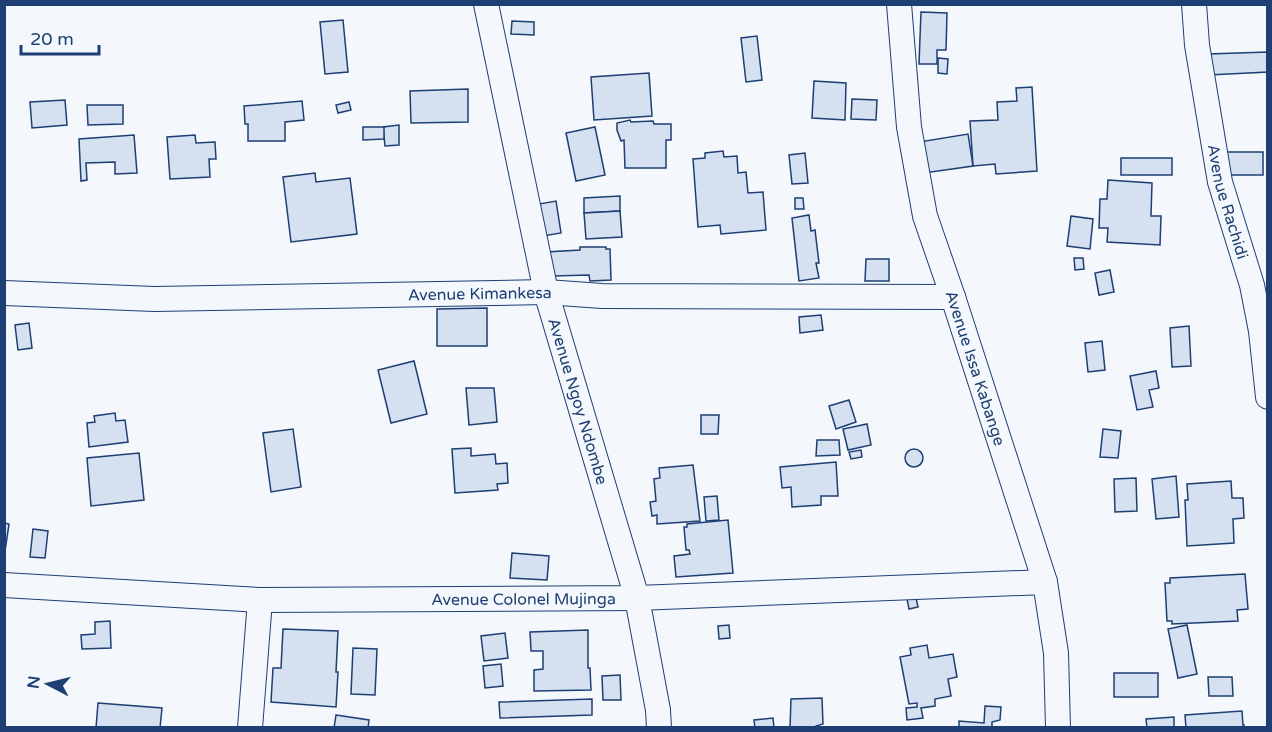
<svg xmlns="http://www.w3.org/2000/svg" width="1272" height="732" viewBox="0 0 1272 732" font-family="'Varela Round',sans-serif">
	<rect width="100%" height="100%" fill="#f4f7fb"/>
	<g fill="#d5e0f0" stroke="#1d3f73" stroke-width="1.5">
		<polygon points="921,12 947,13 946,50 937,50 937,64 919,64"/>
		<polygon points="343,20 348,72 325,74 320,22"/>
		<polygon points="512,21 534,22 534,35 511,34"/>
		<polygon points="757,36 762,80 746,82 741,38"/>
		<polygon points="1268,52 1268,72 1209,75 1208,54"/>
		<polygon points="938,58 948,59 947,74 938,73"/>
		<polygon points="649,73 652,116 594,120 591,77"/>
		<polygon points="814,81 846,83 845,120 812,118"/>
		<polygon points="1032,87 1037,171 996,174 995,164 973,166 970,121 998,120 997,102 1017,101 1016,88"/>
		<polygon points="468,89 468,122 411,123 410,91"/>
		<polygon points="852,99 877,100 876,120 851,119"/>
		<polygon points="65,100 67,125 32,128 30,102"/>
		<polygon points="302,101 304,120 285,122 285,141 248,141 248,124 245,124 244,106"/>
		<polygon points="349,102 351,110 338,113 336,105"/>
		<polygon points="87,105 123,105 123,124 88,125"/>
		<polygon points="630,120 631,122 653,121 654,124 671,124 671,140 666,140 666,168 625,168 624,140 621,141 617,130 617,123"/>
		<polygon points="399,125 399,145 385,146 383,127"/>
		<polygon points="363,127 384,127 384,139 363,140"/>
		<polygon points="595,127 605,175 576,181 566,133"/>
		<polygon points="968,134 973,166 924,173 919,142"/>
		<polygon points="134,135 137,173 115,174 115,162 86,163 87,180 81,181 79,139"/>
		<polygon points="195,135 196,143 215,142 216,159 209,159 210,177 170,179 167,137"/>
		<polygon points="723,151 724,157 737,156 738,173 746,172 748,193 763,192 766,230 721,234 720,225 698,227 693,159 705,158 705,153"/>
		<rect x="1221" y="152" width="42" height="23"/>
		<polygon points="805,153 808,183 792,184 789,155"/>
		<rect x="1121" y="158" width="51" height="17"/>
		<polygon points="315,173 316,182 350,178 357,234 291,242 283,177"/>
		<polygon points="1108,180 1152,183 1151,216 1161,216 1160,245 1107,242 1108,228 1099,228 1100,199 1107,199"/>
		<polygon points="620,196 620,211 584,213 584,198"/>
		<polygon points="795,198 803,198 804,209 795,209"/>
		<polygon points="556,201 561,233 543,236 539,204"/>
		<polygon points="620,211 622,237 586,239 584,213"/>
		<polygon points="809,215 811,231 815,230 819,263 816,263 819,278 799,281 792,218"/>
		<polygon points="1071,216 1093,219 1090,249 1067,246"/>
		<polygon points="580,247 606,247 606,249 610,249 611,280 590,281 589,275 553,276 546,252 580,250"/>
		<polygon points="1074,258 1083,258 1084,269 1075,270"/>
		<polygon points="866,259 889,259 889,281 865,281"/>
		<polygon points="1110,270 1114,292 1099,295 1095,273"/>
		<polygon points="487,308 487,346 437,346 437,309"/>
		<polygon points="821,315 823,330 800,333 799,317"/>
		<polygon points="29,323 32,348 18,350 15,325"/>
		<polygon points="1189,326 1191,366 1172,367 1170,328"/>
		<polygon points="1102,341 1105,370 1088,372 1085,343"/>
		<polygon points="414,361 427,414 391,423 378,370"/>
		<polygon points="1156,371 1159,388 1149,390 1153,407 1137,410 1130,376"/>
		<polygon points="466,388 494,388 497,422 469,425"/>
		<polygon points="849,400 856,422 836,429 829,406"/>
		<polygon points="115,413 116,421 125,420 128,442 89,447 87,423 95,422 94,416"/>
		<polygon points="701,415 719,415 718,434 701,434"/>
		<polygon points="867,424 871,445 848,450 843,429"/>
		<polygon points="293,429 301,487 271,492 263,433"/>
		<polygon points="1103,429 1121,431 1118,458 1100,457"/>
		<polygon points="817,440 839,440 840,455 816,456"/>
		<polygon points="471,448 471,456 495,454 496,464 507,463 508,483 497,484 498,490 455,493 452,449"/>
		<circle cx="914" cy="458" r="9"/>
		<polygon points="861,450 862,457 851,459 849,452"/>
		<polygon points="139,453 144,500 91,506 87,458"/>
		<polygon points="836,462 838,496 821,496 821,505 792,507 791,487 782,488 780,467"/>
		<polygon points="693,465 700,521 657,524 657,515 652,516 650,502 656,501 654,479 660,478 659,468"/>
		<polygon points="1176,476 1179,517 1156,519 1152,479"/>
		<polygon points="1136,478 1137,511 1115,512 1114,479"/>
		<polygon points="1231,481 1232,498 1243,498 1244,518 1233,519 1234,543 1187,546 1185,500 1188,500 1187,484"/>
		<polygon points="717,496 719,520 706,521 704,497"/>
		<polygon points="728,520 733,573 676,577 674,556 690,554 689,550 686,550 684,527 687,527 687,524"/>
		<polygon points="4,523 9,524 4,558"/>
		<polygon points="33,529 48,531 45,558 30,557"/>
		<polygon points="512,553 549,556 547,580 510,578"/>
		<polygon points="1245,574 1248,609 1237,610 1238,621 1172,624 1172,621 1167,621 1165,583 1170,583 1170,578"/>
		<polygon points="916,598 918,607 909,609 907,599"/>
		<polygon points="110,621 111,648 82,649 81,635 95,634 95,622"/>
		<polygon points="729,625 730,638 719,639 718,626"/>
		<polygon points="1187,625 1197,674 1178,678 1168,629"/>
		<polygon points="283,629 338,631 336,672 338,672 336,707 271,702 273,668 281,668"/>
		<polygon points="588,630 588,668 590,668 591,690 534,691 534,670 543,669 543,651 531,651 530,632"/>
		<polygon points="505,633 508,658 484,661 481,636"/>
		<polygon points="927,645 929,658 953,654 957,677 948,679 951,696 935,699 935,706 921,708 923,718 907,720 906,708 917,707 917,703 909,704 900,657 911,655 910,648"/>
		<polygon points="353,648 377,649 375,695 351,694"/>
		<polygon points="501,664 503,686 485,688 483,666"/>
		<rect x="1114" y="673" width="44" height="24"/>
		<polygon points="620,675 621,700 603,700 602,676"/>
		<polygon points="1208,677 1232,677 1233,696 1209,696"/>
		<polygon points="822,698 823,724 816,726 816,728 790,728 791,699"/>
		<polygon points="592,699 592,715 500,718 499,702"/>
		<polygon points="98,703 162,708 160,728 96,728"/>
		<polygon points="985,706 1001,707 1000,720 992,722 992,728 959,728 959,721 984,723"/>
		<polygon points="1242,711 1243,725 1244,725 1244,728 1186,728 1185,715"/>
		<polygon points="336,715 369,720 368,728 334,728"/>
		<polygon points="1174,717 1174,728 1147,728 1146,719"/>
		<polygon points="773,718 774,728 755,728 754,720"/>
	</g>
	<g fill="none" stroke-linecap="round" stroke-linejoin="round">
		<g stroke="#1d3f73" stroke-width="26">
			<g id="street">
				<path id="s1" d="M486,4L546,292L637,598L658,710L659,728"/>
				<path id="s2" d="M899,4L909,127L925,216L953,297L1045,582L1056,653L1058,728"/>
				<path id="s3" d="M1194,4L1197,45L1220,182L1252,285L1261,331L1268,397"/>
				<path id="s4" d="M4,293L154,299L546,292L602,296L953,297"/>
				<path id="s5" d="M4,585L260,600L637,598L1045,582"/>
				<polyline points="250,728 260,600"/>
			</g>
		</g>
		<use href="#street" stroke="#f4f7fb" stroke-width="24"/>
	</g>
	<g text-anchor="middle" stroke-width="4.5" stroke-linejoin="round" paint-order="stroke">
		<g font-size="16" fill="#1d3f73" stroke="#f4f7fb">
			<text dy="6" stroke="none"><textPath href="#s3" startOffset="201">Avenue Rachidi</textPath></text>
			<text dy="6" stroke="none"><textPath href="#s4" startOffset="476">Avenue Kimankesa</textPath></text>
			<text dy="6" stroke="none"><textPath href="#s2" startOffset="374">Avenue Issa Kabange</textPath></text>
			<text dy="6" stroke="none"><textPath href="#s1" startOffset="408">Avenue Ngoy Ndombe</textPath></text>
			<text dy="6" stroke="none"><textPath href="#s5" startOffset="520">Avenue Colonel Mujinga</textPath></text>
		</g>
	</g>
	<rect width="1272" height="732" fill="none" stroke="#1d3f73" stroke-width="12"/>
	<g transform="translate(48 684) rotate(277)" stroke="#f4f7fb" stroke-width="4.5" paint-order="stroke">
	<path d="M0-4.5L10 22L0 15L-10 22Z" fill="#1d3f73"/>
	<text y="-9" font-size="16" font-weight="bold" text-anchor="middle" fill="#1d3f73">N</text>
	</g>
	<path d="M21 45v9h78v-9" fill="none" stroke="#1d3f73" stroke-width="3"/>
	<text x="30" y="45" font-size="18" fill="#1d3f73" stroke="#f4f7fb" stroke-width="4.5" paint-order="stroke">20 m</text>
</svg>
